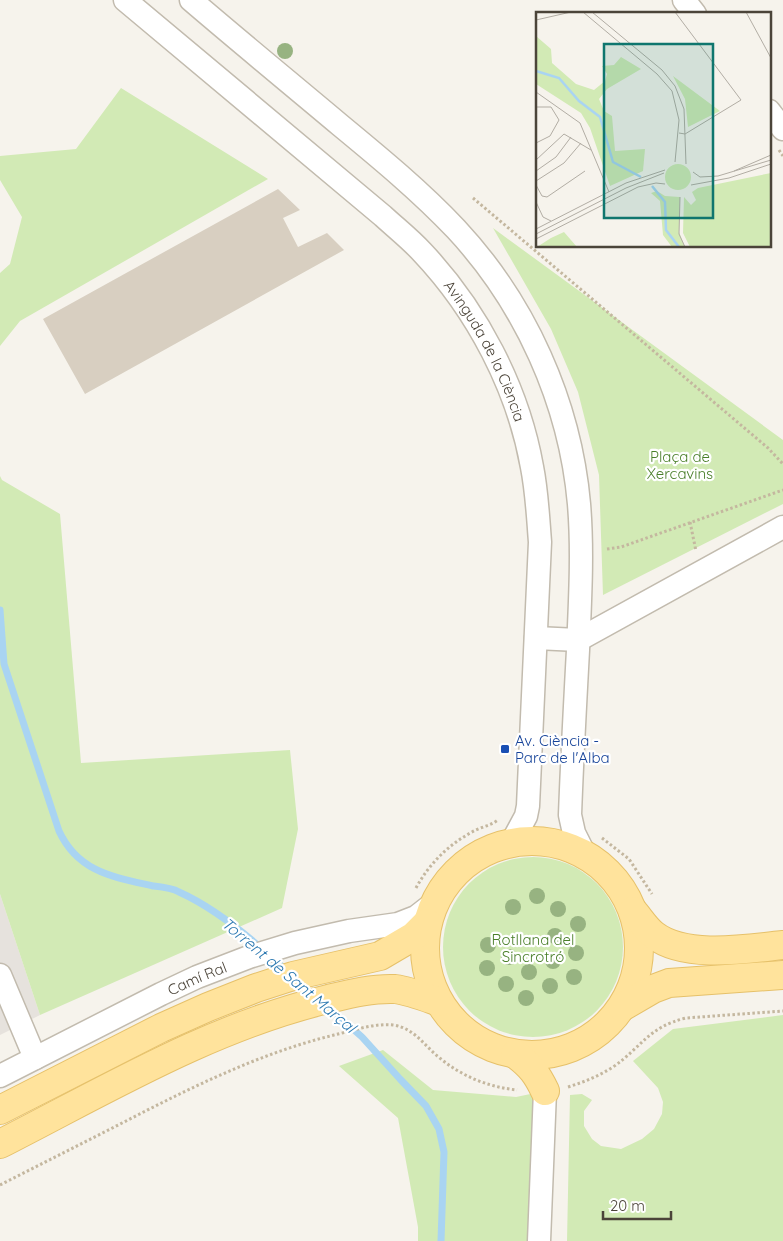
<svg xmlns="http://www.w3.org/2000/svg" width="783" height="1241" font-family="Quicksand,sans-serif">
<rect width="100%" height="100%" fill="#f6f3ec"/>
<path fill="#e6e2dd" d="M0,894L40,1015L0,1035Z"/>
<g fill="#d2eab5">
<path d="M121,88L268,179L20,321L0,346V273L10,264L22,217L0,180V156L76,149Z"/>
<path d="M493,228L783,440V504L603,595L599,475L578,392L551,329Z"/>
<path d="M0,476L2,480L60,514L81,763L290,750L298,829L282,908L40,1015L0,894Z"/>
<circle cx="533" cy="947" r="90"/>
<path d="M783,1015V1241H567L570,1095L582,1094L592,1100L584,1111V1126L592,1139L601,1146L621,1149L642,1139L654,1129L662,1114L663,1102L658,1088L633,1061L673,1029Z"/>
<path d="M383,1050L433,1090L516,1097L545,1091L539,1241H418V1227L398,1118L339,1066Z"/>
</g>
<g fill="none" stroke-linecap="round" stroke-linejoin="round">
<g stroke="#a9d4f2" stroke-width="7">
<path d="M0,610L4,664L59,831C78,872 113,877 153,886C162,887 172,888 179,892C208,905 237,927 261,948"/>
<path d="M269,955L287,971"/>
<path d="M327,1006L362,1037L400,1079L426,1106L439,1129L444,1152L441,1241"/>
</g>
</g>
<path fill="#d8cfc1" d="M278,189L300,210L283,218L298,247L327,233L344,250L85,394L43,319Z"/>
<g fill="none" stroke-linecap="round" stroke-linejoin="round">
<defs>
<g id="minor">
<path id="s1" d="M125,0L383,216C396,228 410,239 422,252C477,310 518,388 532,467C537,492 538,517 540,542L528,806L526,816L512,842"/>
<path d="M191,0C240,42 290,83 340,125C380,158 420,191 456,229C525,303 570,402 579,504C583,552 580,601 578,650C575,705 572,760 570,815L574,833L585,855"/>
<path d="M684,0L695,14"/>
<path d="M769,111L783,129"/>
<path d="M536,638L578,640L783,527"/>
<path d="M0,975L35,1058"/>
<path id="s2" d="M0,1076L161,994L197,977L249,957L295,943L349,931L398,924L416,917L434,903"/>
<path d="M539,1241L545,1091"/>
</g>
<g id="major">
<circle cx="532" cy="948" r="107"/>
<path d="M633,911C640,919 646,929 654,935C685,959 746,949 783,945"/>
<path d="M622,1007L653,989L669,983L783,975"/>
<path d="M515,1054C531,1066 537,1074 545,1091"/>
<path d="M0,1110L161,1028L208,1007L256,988L293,976L380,956L414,936L427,923"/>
<path d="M0,1144C106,1090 211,1027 328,999C349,994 373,988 395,989C410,991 425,997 439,1002"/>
</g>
</defs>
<use href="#minor" stroke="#c2bbae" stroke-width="25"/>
<use href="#major" stroke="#e6c16a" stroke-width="30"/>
<g stroke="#c4b79f" stroke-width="3" stroke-dasharray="2.5 2.5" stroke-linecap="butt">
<path d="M779,150L783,156"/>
<path d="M473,198L768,448L783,464"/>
<path d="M690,522L696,551"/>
<path d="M607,549L621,547L783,490"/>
<path d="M602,838L629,859L652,894"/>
<path d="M416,888C429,864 448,845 472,832C480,827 490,826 498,820"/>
<path d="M568,1087C584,1082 599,1076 613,1067C642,1047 648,1027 686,1018L783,1011"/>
<path d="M0,1185C43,1163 85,1142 128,1120C194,1086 261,1053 334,1035C352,1031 373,1023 393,1025C415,1028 425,1047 441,1059C463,1077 489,1087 517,1090"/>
</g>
<use href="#minor" stroke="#fff" stroke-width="22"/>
<use href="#major" stroke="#ffe39c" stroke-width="28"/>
</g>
<g fill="#97b381">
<circle cx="285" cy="51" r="8"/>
<circle cx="537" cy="896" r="8"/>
<circle cx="513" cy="907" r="8"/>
<circle cx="558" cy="909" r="8"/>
<circle cx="578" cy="924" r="8"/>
<circle cx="555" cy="936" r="8"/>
<circle cx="488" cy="945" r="8"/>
<circle cx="576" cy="953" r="8"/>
<circle cx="509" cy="957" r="8"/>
<circle cx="553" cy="961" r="8"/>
<circle cx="487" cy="968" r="8"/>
<circle cx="529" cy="972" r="8"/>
<circle cx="574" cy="977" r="8"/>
<circle cx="506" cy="984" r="8"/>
<circle cx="550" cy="986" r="8"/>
<circle cx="526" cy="998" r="8"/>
</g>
<rect fill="#1a4fb4" stroke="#fff" stroke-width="2" x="500" y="744" width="10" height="10" rx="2.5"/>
<g text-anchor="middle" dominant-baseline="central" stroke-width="4.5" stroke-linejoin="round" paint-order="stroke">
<g font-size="15" fill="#4b4439" stroke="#fff">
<text stroke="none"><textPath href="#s1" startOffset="508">Avinguda de la Ciència</textPath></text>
<text stroke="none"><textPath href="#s2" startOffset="220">Camí Ral</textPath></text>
</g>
<g font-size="15" fill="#4a7f2a" stroke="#fff">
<text x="680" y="456">Plaça de<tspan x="680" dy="17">Xercavins</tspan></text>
<text x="533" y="939">Rotllana del<tspan x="533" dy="17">Sincrotró</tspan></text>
</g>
<g font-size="15" fill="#164399" stroke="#fff" text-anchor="start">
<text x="515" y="740">Av. Ciència -<tspan x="515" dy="17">Parc de l'Alba</tspan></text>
</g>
<g font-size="16" font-style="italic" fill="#2e7ab2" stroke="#fff">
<text transform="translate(289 975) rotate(40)">Torrent de Sant Marçal</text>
</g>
</g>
<g transform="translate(536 12)">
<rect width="235" height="235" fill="#f6f3ec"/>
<path d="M0,24L15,37L16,51L40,72L58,78L69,69L71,62L66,54L78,53L85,45L105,57L71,77L63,87L68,99L76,104L79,139L109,137L107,159L74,174L54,116L45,101L0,72ZM137,64L184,99L152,115L149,87ZM129 165a13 13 0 1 1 26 0a13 13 0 1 1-26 0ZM235,161V235H154L147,221L148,185L155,193L160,188L156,180L162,176ZM121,179L129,184L144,185L143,220L149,235H136L127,223L124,189L115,181ZM28,220L41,235H1L15,226Z" fill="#d2eab5"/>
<path fill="none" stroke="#a9d4f2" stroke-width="2.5" d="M0,59L23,66L43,89L64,105L77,150L105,165M116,174L129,190L130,218L143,235"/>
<path fill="none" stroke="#b2ada4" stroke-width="1" d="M47,0L121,62L136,79L143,108L139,150M56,0L126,58L139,74L148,97L150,152M139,0L205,88L149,122L143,121M210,0L235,46M0,8L35,0M0,80L44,111L73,180M0,95H15L23,108L14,124L0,131M0,148L28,122L55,138M0,159L20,145L35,125M198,159L235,143M157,160L164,165L182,164L235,148M0,169L28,151L45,131M0,173L6,184L11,185L49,159M155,173L193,166L235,152M144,185L143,222L149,235M0,190L7,205L15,209M0,217L90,171L129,158M0,222L90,176L128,161M0,227L102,175L120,171L129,172"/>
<path fill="#0f766e" fill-opacity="0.15" stroke="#0f766e" stroke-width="2.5" d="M68,32H177V206H68Z"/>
<rect width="235" height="235" fill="none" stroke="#4b4439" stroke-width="2.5"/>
</g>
<path d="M603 1211v8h68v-8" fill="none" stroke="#4b4439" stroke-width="2.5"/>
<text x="610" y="1211" font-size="15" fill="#4b4439" stroke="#ffffff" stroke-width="4" paint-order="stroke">20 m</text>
</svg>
